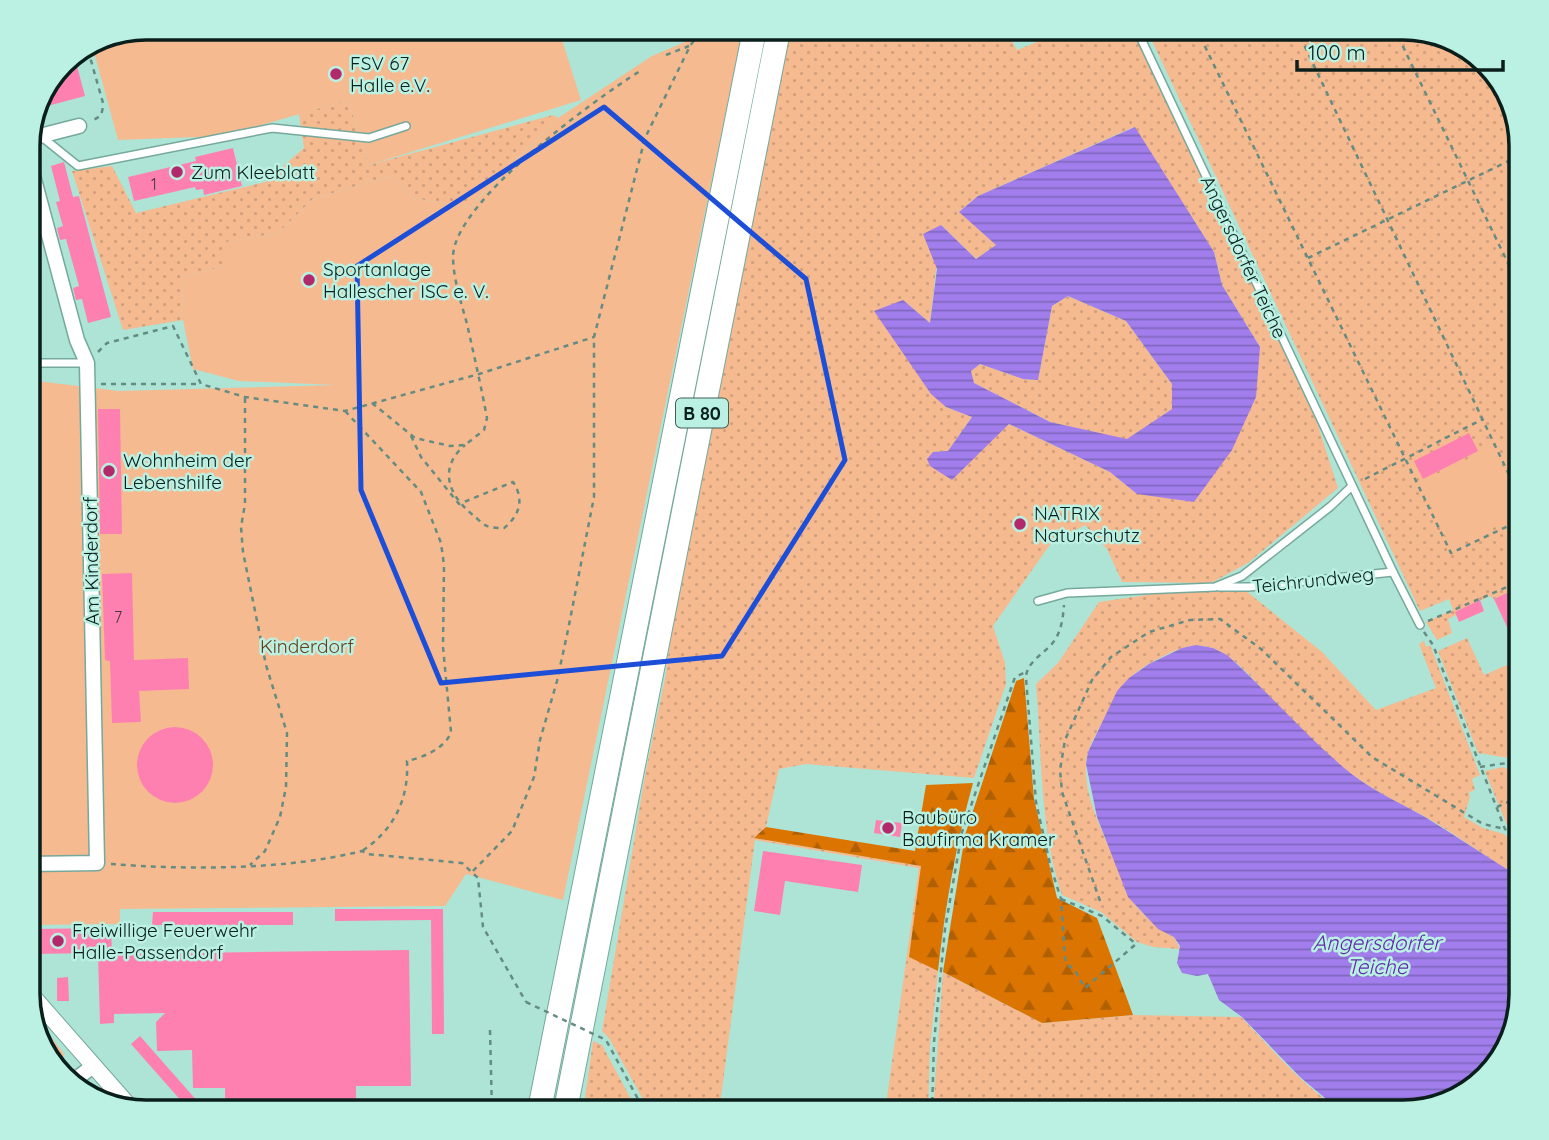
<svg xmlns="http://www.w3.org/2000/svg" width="1549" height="1140" font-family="Quicksand,sans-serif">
<defs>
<pattern id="grass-dots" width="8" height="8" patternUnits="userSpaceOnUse" patternTransform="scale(1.75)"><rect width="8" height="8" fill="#f6ba90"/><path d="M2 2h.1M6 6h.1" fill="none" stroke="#d29f7c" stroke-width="1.8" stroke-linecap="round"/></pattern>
<pattern id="forest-firs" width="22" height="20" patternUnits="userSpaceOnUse" patternTransform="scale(1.75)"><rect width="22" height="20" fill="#db7400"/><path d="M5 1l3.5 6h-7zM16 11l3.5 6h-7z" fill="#b05f02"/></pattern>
<pattern id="water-rules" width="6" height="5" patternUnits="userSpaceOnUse" patternTransform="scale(1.75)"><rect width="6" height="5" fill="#a17eec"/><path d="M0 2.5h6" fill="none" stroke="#8167be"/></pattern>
</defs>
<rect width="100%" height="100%" fill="#aee4d6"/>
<g fill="url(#grass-dots)" fill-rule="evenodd">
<path d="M790,28H1004L1017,50L1071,28H1133L1293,367L1317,422L1338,488L1248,563L1211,583L1122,582L1107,549L1085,525L1051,543L993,626L1005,663L1006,684L974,778L806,764L779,769L766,827L754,838L922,866L909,956L938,971L930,1047L928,1112H885L919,868L755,840L719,1112H650L609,1038L602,1031L646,770L665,679L675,608L730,337L739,277ZM1134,127L1214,252L1222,285L1260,347L1137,494L1110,472L1009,424L930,466L933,452L948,451L972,417L946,407L903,300L930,323L941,225L976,259L996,245L960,211L978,196Z"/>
<path d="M1146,28H1403L1475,53L1509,94L1521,146V619L1509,592L1494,599L1490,596L1455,612L1456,615L1448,619L1452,633L1437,640L1426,622L1453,610L1449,599L1420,611Z"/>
<path d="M652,57L484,192L470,207L412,198L390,176L313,199L278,233L227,242L226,266L182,277L183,320L123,330L72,171L112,166L136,213L265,182L304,148L299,114L348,100L369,165L553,115L558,118L491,185C544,142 594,93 652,57Z"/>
<path d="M1068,296L1126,321L1172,384V409L1127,440L1050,422L974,383L971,371L980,364L1023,379L1038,380L1052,306Z"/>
<path d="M1246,591L1322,652L1376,710L1436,688L1419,644L1424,641L1426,647L1430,645L1480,775L1472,779L1475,790L1469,792L1470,797L1464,817L1483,828L1504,834L1521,848V878C1487,858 1456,834 1422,815C1395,801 1369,788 1345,769C1319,748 1295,723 1272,699C1256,683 1234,655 1212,648C1190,640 1166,654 1147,665C1125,678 1116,694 1105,717C1099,729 1090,743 1087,756C1079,801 1115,849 1126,892C1136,909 1157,929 1174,937L1180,949L1153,947L1137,942L1101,912L1062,895C1039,828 1042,754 1036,684L1058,663L1099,602L1167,592Z"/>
<path d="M1467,638L1484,675L1516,661L1521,665V685L1515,688L1521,701V757L1515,759L1478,753L1438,651Z"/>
<path d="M1503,767L1511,771L1521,768V777L1516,779L1521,791L1519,794L1521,839L1508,828L1485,771Z"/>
<path d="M943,972L1042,1023L1133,1015L1241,1017C1273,1050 1304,1088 1343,1112H933Z"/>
<path d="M593,1041L602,1045L638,1112H583Z"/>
</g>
<g fill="url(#forest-firs)">
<path d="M1024,678L1034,799L1057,898L1097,918L1133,1015L1042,1023L943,972L965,835L1016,681Z"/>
<path d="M973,783C956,844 945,907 938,971L909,957L921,866L754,838L766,827L915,851L926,785Z"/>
</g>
<g fill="#f6ba90">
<path d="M146,28H600L562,40L581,100L369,165L348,100L224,136L118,140L93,48Z"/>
<path d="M698,28H743L563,900L466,874L445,906L120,909V924L28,925V380L119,391L336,385L239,381L193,369L183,320L182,277L226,266V242L278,233L313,199L390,176L412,198L470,207L558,118L652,56L685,42Z"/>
<path d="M1491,443L1521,505V514L1457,546L1450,545L1421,486L1426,479L1480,453L1478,449Z"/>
<path d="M32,1013L64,1054L59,1069L40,1046Z"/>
</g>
<g fill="url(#water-rules)" fill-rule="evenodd">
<path d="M1135,127L1214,252L1222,285L1260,347L1256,397L1232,450L1194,502L1137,494L1110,472L1009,424L952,480L930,466L927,459L933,452L948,451L972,417L946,407L931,394L874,311L903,300L930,323L937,269L923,234L941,225L976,259L996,245L959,212L978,196ZM1068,296L1126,321L1172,384V409L1127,439L1050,422L974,383L971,371L980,364L1023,379L1038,380L1052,306Z"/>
<path d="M1196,645L1213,648L1227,655C1267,691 1302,732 1343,767C1368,789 1397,801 1425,817C1458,837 1488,858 1521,878V994L1496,1066L1455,1100L1403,1112H1343L1338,1109L1300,1077L1242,1017L1219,1000L1208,974L1197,976L1182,973L1177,963L1180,946L1174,937L1158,929L1128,897L1097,817L1086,764L1088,752L1117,691L1129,678L1149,664L1182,648Z"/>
</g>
<g fill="#fe80b1">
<path d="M74,55L85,96L36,109L40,94L68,58Z"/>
<path d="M233,148L242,186L204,195L203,189L196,190L195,187L134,201L128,177L196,161L195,157Z"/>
<path d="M64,162L73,197L79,196L111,317L88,323L82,299L76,300L73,288L79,286L66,239L60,240L57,228L63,226L56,202L60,201L51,166Z"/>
<path d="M98,409H120L122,534H100Z"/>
<path d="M1469,433L1478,451L1423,479L1414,461Z"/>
<path d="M132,573L134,660L188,658L189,689L139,691L141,722L112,723L110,661L105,660L102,574Z"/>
<path d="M1509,592L1521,619V657L1494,599Z"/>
<path d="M1480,600L1484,611L1459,622L1455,612Z"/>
<circle cx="175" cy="765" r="38"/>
<path d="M876,820L902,823L900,837L874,833Z"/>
<path d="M763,851L862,865L858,892L785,881L780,915L754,911Z"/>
<path d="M335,909H443L444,1034H432L431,920L335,921Z"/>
<path d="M153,912H293V925H152Z"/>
<path d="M111,928L112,954L409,950L411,1086H356V1112H225V1088H193L192,1050L157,1051L156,1022L165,1013L114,1014V1023L100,1024L98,953L30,954L29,929Z"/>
<path d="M68,977L69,1001H57V978Z"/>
<path d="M140,1036L147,1044L207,1112H191L131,1044Z"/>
</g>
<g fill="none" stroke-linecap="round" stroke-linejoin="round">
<defs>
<g id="service">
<path d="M1136,28L1393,572"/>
<path d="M42,137L78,166L272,128L369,138L406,126"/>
<path d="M28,363H87"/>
<path d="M1219,587H1249L1393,572L1420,625"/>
<path d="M1038,601L1067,593L1215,587L1242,576L1331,506L1352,486"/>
</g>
<g id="minor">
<path d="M28,139L79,126"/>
<path d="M28,864L97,863L87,363L77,340L28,157"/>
<path d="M71,1083L93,1066"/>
</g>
<path id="tertiary" d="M28,991L129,1106"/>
<g id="trunk">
<path d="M539,1112L755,28"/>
<path d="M565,1112L779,28"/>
</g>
</defs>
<use href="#service" stroke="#75a99c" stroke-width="10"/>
<use href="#minor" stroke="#75a99c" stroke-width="17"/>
<use href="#tertiary" stroke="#75a99c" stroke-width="18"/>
<use href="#trunk" stroke="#75a99c" stroke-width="25"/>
<g stroke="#658c82" stroke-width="2.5" stroke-dasharray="5 5" stroke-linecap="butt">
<path d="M1196,28L1451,553L1521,520"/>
<path d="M1296,28L1521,500"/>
<path d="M1394,28L1521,290"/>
<path d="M88,50L103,103C103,114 100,118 90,121"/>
<path d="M666,55L689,46"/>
<path d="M1308,258L1521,155"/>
<path d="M98,352L107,343L173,326L201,384L245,397L345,411L479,374L594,337"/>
<path d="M101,384H201"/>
<path d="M245,398V504L241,527L243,552L266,665L287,733L286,787L280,817L265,851L250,865"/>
<path d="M372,403L415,438L450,446L465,445L484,430L487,418C481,386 474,355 467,324C461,302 453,278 453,256C455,201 594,100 640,71"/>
<path d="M345,411L421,492L441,543L444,565L443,647L451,732C446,748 422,758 407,761C409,799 394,830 362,851"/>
<path d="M411,436L421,457L459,504L513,482C525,500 519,516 504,528C499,528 491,528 487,526C482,524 477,518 473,515C448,495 438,468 465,445"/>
<path d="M1365,479L1483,419"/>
<path d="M1428,621L1521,581"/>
<path d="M1424,632L1433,645L1505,829L1521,844"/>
<path d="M1480,767L1521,761"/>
<path d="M1497,807L1521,796"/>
<path d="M111,864C188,870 287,870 362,851L367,854L462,863L478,878L483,927L526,1002"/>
<path d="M473,871L512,831L534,777L540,740L557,681L568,630L594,497V337L645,138L690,46L703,28"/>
<path d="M1061,899L1102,916L1136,944L1085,988L1074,969L1067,965L1065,958L1061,899L1050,864L1036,802L1026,678C1026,660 1049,652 1056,638C1062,628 1063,616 1064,605"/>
<path d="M1100,901L1062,792L1060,770L1065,740L1092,680L1111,657L1149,632L1190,620L1220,619L1261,649L1372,757L1483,824L1505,829"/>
<path d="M490,1030L492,1112"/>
<path d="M932,1112L934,1042L945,929L962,832L1015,677L1026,672"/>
<path d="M1260,1112L1279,1105L1288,1112"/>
</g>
<use href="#service" stroke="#fff" stroke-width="7"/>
<use href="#minor" stroke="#fff" stroke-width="14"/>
<use href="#tertiary" stroke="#fff" stroke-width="16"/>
<use href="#trunk" stroke="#fff" stroke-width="23"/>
<path stroke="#658c82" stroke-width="2.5" stroke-dasharray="5 5" stroke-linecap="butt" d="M526,1002L606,1040L645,1112"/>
</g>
<path fill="none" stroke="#1d4ed8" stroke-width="5" stroke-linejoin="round" d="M604,107L806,279L845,460L722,656L441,683L361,490L357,266Z"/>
<g fill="#b1296a" stroke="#bbf1e3" stroke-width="2.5">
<circle cx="336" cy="74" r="7"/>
<circle cx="177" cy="172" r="7"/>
<circle cx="309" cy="280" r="7"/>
<circle cx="109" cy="471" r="7"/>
<circle cx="1020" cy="524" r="7"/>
<circle cx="888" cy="828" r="7"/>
<circle cx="58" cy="941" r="7"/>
</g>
<g text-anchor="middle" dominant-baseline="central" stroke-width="5" stroke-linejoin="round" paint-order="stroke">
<g font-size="16" fill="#473740">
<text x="154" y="184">1</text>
<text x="118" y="617">7</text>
</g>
<rect fill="#bbf1e3" stroke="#3f5e57" stroke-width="2" x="676" y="398.5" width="52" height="29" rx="5"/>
<g font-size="18" font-weight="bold" fill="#0a1f1b">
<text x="702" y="413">B 80</text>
</g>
<g font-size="19" fill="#0a1f1b" stroke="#bbf1e3" text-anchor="start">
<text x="350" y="63">FSV 67<tspan x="350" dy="22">Halle e.V.</tspan></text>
<text x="191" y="172">Zum Kleeblatt</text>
<text x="323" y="269">Sportanlage<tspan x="323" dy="22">Hallescher ISC e. V.</tspan></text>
<text x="123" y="460">Wohnheim der<tspan x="123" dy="22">Lebenshilfe</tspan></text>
<text x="1034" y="513">NATRIX<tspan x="1034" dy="22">Naturschutz</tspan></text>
<text x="902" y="817">Baubüro<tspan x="902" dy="22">Baufirma Kramer</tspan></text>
<text x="72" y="930">Freiwillige Feuerwehr<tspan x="72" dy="22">Halle-Passendorf</tspan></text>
</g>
<g font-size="19" fill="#0a1f1b" stroke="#bbf1e3">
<text transform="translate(1244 257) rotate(65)">Angersdorfer Teiche</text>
<text transform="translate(91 561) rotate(-91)">Am Kinderdorf</text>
<text transform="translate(1313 580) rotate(-6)">Teichrundweg</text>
</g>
<g font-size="19" fill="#663c1a" stroke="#bbf1e3">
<text x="307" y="646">Kinderdorf</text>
</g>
<g font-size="21" font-style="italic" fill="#602aab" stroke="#bbf1e3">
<text x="1377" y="942">Angersdorfer<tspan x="1377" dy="24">Teiche</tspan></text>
</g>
</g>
<path d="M0 0H1549V1140H0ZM146 40H1403A106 106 0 0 1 1509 146V994A106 106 0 0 1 1403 1100H146A106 106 0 0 1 40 994V146A106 106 0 0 1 146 40Z" fill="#bbf1e3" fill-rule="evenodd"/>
<path fill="none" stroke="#0a1f1b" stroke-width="3.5" d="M146 40H1403A106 106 0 0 1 1509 146V994A106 106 0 0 1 1403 1100H146A106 106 0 0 1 40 994V146A106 106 0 0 1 146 40Z"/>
<path d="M1297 60v10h206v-10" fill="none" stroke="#0a1f1b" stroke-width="3.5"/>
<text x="1308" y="60" font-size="21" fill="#0a1f1b" stroke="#bbf1e3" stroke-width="5" paint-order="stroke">100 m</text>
</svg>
